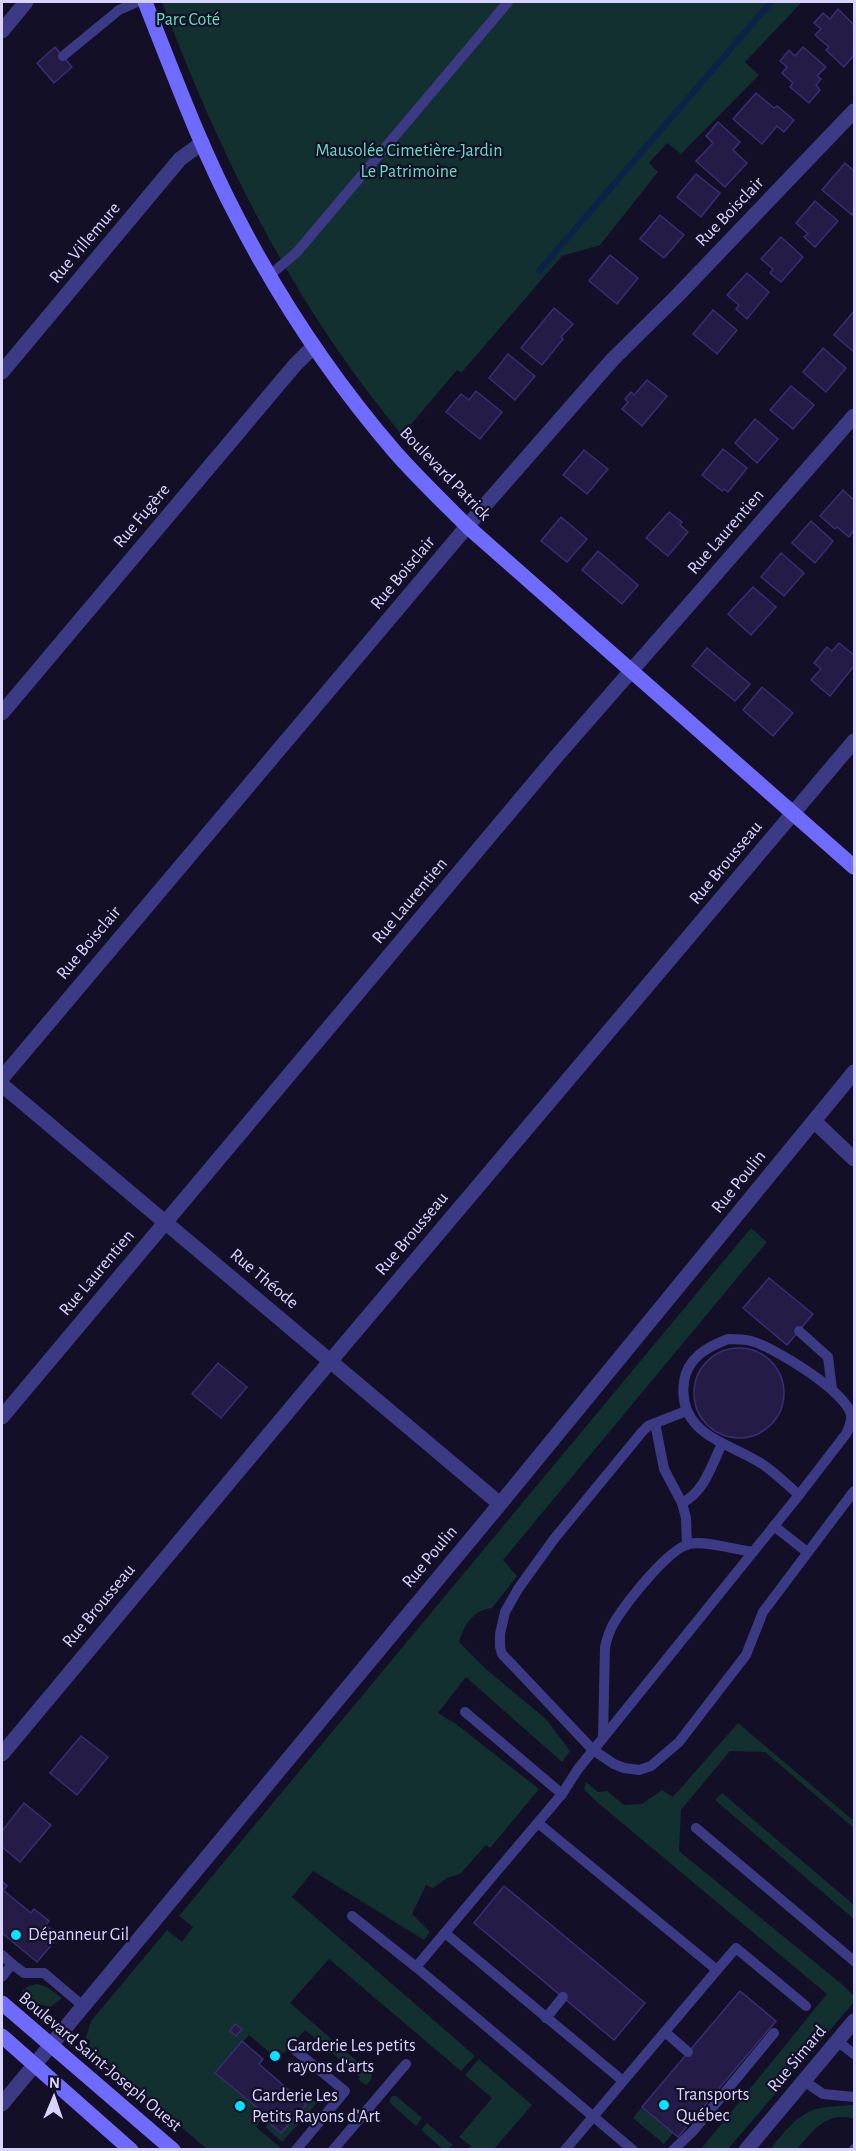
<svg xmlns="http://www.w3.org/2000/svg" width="856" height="2151" font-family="'Alegreya Sans',sans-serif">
<rect width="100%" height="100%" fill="#130f26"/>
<g fill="#12302f">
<path d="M162,2H802L745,62L759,75L681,154L667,143L649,163L658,172L600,245L562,256L461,373L457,370L402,435C292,302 223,162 162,2Z"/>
<path d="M751,1228L767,1242L503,1560L517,1576L492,1608C473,1610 464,1625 459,1642L487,1670L546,1719L570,1751L562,1762L466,1677L438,1713L456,1724L539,1789L490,1848L486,1845L460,1874L447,1878L433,1888L426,1885L412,1914L430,1932L424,1940L313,1871L292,1897L475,2056L461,2071L329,1959L290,2003L372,2074L371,2080L366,2085L358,2079L360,2077L305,2030L284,2053L281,2052L276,2058L249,2035L215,2073L265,2114L256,2127L280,2147L278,2150H208L91,2050L89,2046L90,2040L86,2039V2037L91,2021L167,1930L182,1942L193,1927L179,1916Z"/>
<path d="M738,1723L854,1821V1828L765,1752L730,1751L681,1810L679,1851L844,1986L854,1996V2002L728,2149H701L827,1994L597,1802L584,1789L586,1782L598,1792L607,1791L624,1805L642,1804L662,1790L673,1797Z"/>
<path d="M722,1793L854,1905V1919L715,1800Z"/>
<path d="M37,1984L47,1987L62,1998L49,2008L47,2006L38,2005L22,1991L29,1986Z"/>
<path d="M479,2059L532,2105L494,2149H468L471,2146L459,2137L492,2098L465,2075Z"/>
<path d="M308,2096L317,2103L282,2142L265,2127L269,2122L305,2105L303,2102Z"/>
<path d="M392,2096H396L422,2118L416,2126L390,2103V2099Z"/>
<path d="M854,2105V2119C826,2111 814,2130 797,2149H770C783,2134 796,2115 816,2109C828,2106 842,2106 854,2105Z"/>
<path d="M642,2107L673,2133L664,2144L633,2118Z"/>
<path d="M427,2123L453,2145L448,2149H443L421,2130Z"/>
</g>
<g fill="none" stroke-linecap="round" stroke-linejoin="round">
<path stroke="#0c2248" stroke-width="6" d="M539,271L771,2"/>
</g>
<g fill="#241b47" stroke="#3b2d73" stroke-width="1.5">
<path d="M838,9L854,25V55L844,67L826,50L829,47L815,35L821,29L814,23L823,13L830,19Z"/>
<path d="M55,47L72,67L54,83L37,63Z"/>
<path d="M803,47L826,67L817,76L821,79L816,85L820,90L809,103L790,87L793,83L782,73L787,67L780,61L789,50L795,56Z"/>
<path d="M756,93L774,108L777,106L794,120L784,132L777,126L762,144L733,119Z"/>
<path d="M718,122L740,142L733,150L747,163L725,187L696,161L713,143L706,136Z"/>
<path d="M845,163L854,171V212L852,215L822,190Z"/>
<path d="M696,174L720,193L701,217L677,197Z"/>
<path d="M815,201L838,221L815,247L804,237L808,234L796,223Z"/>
<path d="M660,215L684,235L664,258L640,239Z"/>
<path d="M781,237L803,257L781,282L770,273L773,269L761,259Z"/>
<path d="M610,255L638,278L617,304L589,281Z"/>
<path d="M747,273L769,292L747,319L736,309L739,305L727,295Z"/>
<path d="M554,308L573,324L561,337L563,339L542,365L521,348Z"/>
<path d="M713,310L737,330L717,354L693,334Z"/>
<path d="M854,311V352L834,335Z"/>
<path d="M823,348L846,368L826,392L803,372Z"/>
<path d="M508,354L535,376L515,400L489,378Z"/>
<path d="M647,380L667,396L642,426L622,409L628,402L625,399L631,392L634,395Z"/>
<path d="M791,386L814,405L793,429L770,410Z"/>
<path d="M476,391L502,412L480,439L446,412L461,394L469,400Z"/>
<path d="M755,419L778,439L757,463L735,443Z"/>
<path d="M723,449L747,468L728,492L724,489L722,491L702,475Z"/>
<path d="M584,450L608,469L587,494L563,475Z"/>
<path d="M843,490L854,500V530L849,537L837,527L835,529L820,516Z"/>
<path d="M669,512L682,522L680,525L688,532L668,556L646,538Z"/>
<path d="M561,517L587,539L567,562L541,541Z"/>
<path d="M811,521L833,541L815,563L792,543Z"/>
<path d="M598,551L638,585L622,604L582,570Z"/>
<path d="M781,553L804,573L784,596L761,577Z"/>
<path d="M753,587L776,607L751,635L728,614Z"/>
<path d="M839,643L854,655V666L830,696L811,680L821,669L814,663L827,647L832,651Z"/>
<path d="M707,648L750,684L735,701L692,666Z"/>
<path d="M762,687L793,713L773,736L743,710Z"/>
<path d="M769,1278L813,1314L787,1345L743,1308Z"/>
<circle cx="739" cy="1393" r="45"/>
<path d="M218,1363L247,1387L221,1418L192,1394Z"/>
<path d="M81,1736L108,1757L77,1795L50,1773Z"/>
<path d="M24,1803L51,1825L20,1862L2,1847V1831Z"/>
<path d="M2,1881L7,1886L3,1890L31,1913L34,1909L49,1921L46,1925L59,1936L37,1962L2,1933Z"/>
<path d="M504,1886L645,2003L614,2040L474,1923Z"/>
<path d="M740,1991L776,2021L678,2137L642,2107Z"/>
<path d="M235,2024L242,2029L236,2036L230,2031Z"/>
<path d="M242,2041L263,2059L259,2064L306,2105L281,2133L263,2117L265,2114L215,2073Z"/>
</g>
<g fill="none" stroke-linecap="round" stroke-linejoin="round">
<g stroke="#3d3a85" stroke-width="10">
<path d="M63,56L119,10L137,2"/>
<path d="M269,276L297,252L508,2"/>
<path d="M799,1331L828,1357L832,1389"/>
<path d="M728,1339C736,1339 744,1339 751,1341C774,1347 847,1392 851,1415C852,1422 849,1428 846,1434L799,1495C786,1484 774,1471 759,1462C726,1442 677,1433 684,1382C687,1358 707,1347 728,1339Z"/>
<path d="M686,1411L648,1426L642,1432L554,1539L518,1589L505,1612L500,1634V1647L502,1654L593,1750L614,1764L624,1768L639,1770L651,1766L679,1742L746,1655L763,1612L854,1491"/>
<path d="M655,1423L664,1469L682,1503L686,1518L687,1545"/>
<path d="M682,1503C705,1491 711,1466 722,1444"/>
<path d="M774,1526L807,1552"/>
<path d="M465,1712L562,1794"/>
<path d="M603,1737L605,1647C607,1638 610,1629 615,1621C627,1602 667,1550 689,1544C705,1540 736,1550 753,1552"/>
<path d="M538,1823L717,1970L565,2150"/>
<path d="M696,1828L854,1961"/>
<path d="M352,1916L416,1967"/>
<path d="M445,1933L623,2081"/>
<path d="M2,1955L12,1964L2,1977"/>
<path d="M12,1964L24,1973H44L83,2006"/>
<path d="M717,1970L736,1948L806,2006"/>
<path d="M546,2018L563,1997"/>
<path d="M665,2032L688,2052"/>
<path d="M837,2041L854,2054"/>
<path d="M295,2050L345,2091L296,2150"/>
<path d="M804,2081L823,2094L854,2097"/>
<path d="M333,2150L406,2064"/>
<path d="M633,2150L416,1967L562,1794L578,1769L799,1495"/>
<path d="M673,2150L693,2131L774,2033"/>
<path d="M854,2150V2149"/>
</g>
<g stroke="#3d3a85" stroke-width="15">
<path d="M2,31L26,2"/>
<path d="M2,372L180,159L202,143"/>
<path d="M2,713L295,365L314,346"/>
<path d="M2,1078L486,504L613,359L679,294L854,111"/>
<path d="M2,1085L500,1504"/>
<path d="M814,1121L854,1159"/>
<path d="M2,1417L555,758L854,416"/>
<path d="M2,1754L311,1384L854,741"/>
<path d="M2,2104L500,1504L854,1072"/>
<path d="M746,2150L854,2021"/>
</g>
<g stroke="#6f6bff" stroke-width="15">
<path d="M145,2C174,75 201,149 238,219C281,302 334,381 395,452C418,478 443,502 468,527L854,867"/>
<path d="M2,2003L173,2150"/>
<path d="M2,2036L131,2150"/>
</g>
</g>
<g fill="#00e5ff" stroke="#130f26" stroke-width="2">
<circle cx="16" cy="1935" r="6"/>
<circle cx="275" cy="2056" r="6"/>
<circle cx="664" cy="2105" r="6"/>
<circle cx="240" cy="2106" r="6"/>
</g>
<g text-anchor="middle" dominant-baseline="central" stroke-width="4.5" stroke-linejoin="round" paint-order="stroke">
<g font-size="18" fill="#5fe0c0" stroke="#130f26">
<text x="188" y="20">Parc Coté</text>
<text x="409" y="151">Mausolée Cimetière-Jardin<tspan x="409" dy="21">Le Patrimoine</tspan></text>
</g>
<g font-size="18" fill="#d9d4ff" stroke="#130f26">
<text transform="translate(730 212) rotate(-46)">Rue Boisclair</text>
<text transform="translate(85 243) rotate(-50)">Rue Villemure</text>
<text transform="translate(445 474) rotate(46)">Boulevard Patrick</text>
<text transform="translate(142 516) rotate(-50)">Rue Fugère</text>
<text transform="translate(726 532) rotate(-49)">Rue Laurentien</text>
<text transform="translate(403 573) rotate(-50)">Rue Boisclair</text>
<text transform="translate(726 863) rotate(-50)">Rue Brousseau</text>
<text transform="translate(410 901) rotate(-50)">Rue Laurentien</text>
<text transform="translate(89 943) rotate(-50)">Rue Boisclair</text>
<text transform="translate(739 1182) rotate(-51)">Rue Poulin</text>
<text transform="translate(412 1234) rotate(-50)">Rue Brousseau</text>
<text transform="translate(97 1273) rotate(-50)">Rue Laurentien</text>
<text transform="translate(264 1279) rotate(40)">Rue Théode</text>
<text transform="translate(430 1557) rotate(-50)">Rue Poulin</text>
<text transform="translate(99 1606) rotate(-50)">Rue Brousseau</text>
<text transform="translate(797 2059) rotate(-50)">Rue Simard</text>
<text transform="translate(100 2062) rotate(40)">Boulevard Saint-Joseph Ouest</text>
</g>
<g font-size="18" fill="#d9d4ff" stroke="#130f26" text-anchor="start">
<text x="28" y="1935">Dépanneur Gil</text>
<text x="287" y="2046">Garderie Les petits<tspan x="287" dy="21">rayons d'arts</tspan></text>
<text x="676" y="2095">Transports<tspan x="676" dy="21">Québec</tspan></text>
<text x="252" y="2096">Garderie Les<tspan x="252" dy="21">Petits Rayons d'Art</tspan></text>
</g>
</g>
<rect width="856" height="2151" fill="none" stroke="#d9d4ff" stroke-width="6"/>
<g transform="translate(54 2097) rotate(2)" stroke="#130f26" stroke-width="4.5" paint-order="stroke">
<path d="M0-4.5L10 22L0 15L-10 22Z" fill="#d9d4ff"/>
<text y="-9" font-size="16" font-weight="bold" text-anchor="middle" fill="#d9d4ff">N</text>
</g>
</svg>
